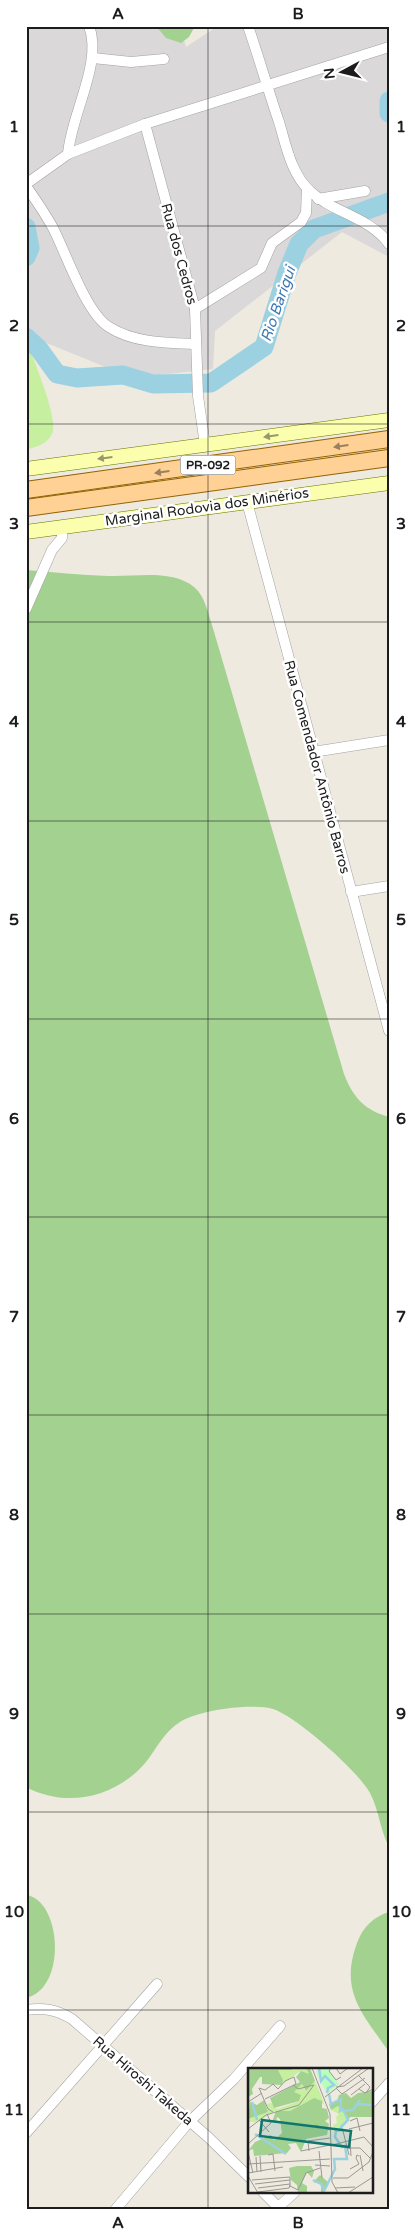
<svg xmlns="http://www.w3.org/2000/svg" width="415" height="2236" font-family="'Varela Round',sans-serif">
<rect width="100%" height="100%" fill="#eeeae0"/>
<path fill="#dad8d8" d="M26,26H180L186,47L218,26H389V257L342,232L215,331L213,369L132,378L37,339L26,324Z"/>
<path fill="#c6efa0" d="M26,339C33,359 56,412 53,430C51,442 37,448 26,449Z"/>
<g fill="#a3d290">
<path d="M156,26H195L189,37L181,43L166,38Z"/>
<path d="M26,570C53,572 81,575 108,576C135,577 172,569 194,587C205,596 208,613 212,625L344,1074C353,1097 364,1110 389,1117V1847C380,1830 379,1810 370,1793C358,1771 297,1717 273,1709C251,1703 199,1710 180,1722C164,1732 157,1748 146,1762C117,1797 67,1809 26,1787Z"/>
<path d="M26,1895C61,1899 68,1988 26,1998Z"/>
<path d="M389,1912V2052C363,2014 339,1992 357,1943C363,1927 373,1917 389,1912Z"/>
</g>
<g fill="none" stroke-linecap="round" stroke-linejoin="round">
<g stroke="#9bd1e1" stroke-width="19">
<path d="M389,101V113"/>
<path d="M26,227L30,248L26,257"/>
<path d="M26,337L39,349L57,374L77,378L123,375L153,384L211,383L264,347L287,273L299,244L314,229L389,202"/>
</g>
<defs>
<g id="street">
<path d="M248,26C259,58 268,90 279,122C286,145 291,174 310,191C333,213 370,217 389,244"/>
<path d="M93,58L131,62L164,59"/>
<path d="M145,124L195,309L198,396L205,445"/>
<path d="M68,154C71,114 103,63 89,26"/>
<path d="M26,184L68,154L145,124L389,47"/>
<path d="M26,186C35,199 45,213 53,228C66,253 86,313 109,327C134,343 167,343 195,344"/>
<path d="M318,199L365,191"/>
<path d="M195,309L261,268L272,243L301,222L306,213L307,189"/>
<path d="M247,502L389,1031"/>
<path d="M26,609L52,550L62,538V527"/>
<path d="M313,752L389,740"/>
<path d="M351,892L389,886"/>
<path d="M26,2010C44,2007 57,2010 72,2019L208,2137L249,2177"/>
<path d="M371,2103L389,2083"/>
<path d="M26,2133L157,1984"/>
<path d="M263,2192L281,2210"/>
<path d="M115,2210L189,2122L234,2079L280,2026"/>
<path d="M275,2210L295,2192"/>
</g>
<g id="secondary">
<path d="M26,469L389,420"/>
<path d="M26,532L389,483"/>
</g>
<g id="primary">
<path d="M26,490L389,439"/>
<path d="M26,508L389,458"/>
</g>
</defs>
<use href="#street" stroke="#a3a3a3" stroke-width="11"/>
<use href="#secondary" stroke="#687500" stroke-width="15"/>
<use href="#primary" stroke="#936300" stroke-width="18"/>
<use href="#street" stroke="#fff" stroke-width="10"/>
<use href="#secondary" stroke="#fbffad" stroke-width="14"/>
<use href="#primary" stroke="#ffd194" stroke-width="16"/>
</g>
<defs><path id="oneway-solid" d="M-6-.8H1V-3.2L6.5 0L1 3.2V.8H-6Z" transform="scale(1.25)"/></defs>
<g fill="#97996c">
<use href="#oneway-solid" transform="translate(271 436) rotate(172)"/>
<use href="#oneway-solid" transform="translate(105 458) rotate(173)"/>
</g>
<g fill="#99805e">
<use href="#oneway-solid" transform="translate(341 446) rotate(172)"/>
<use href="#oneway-solid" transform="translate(162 472) rotate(172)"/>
</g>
<path fill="none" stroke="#1c1c1c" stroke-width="1" stroke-opacity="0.55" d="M208,26V2210M26,226H389M26,424H389M26,622H389M26,821H389M26,1019H389M26,1217H389M26,1415H389M26,1614H389M26,1812H389M26,2010H389"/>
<g text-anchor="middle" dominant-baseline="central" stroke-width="5" stroke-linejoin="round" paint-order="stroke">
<rect fill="#fff" stroke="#606060" stroke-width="1" x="180.5" y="455.5" width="55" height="19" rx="4"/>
<g font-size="12" font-weight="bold" fill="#1c1c1c">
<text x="208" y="465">PR-092</text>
</g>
<g font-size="14" fill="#1c1c1c" stroke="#fff">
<text transform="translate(179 254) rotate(75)">Rua dos Cedros</text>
<text transform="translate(207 507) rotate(-8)">Marginal Rodovia dos Minérios</text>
<text transform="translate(317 767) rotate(75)">Rua Comendador Antônio Barros</text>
<text transform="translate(143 2081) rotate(41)">Rua Hiroshi Takeda</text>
</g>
<g font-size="15" font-style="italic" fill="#4079b4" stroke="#fff">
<text transform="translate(278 304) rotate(-71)">Rio Barigui</text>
</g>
</g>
<g transform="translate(248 2068)">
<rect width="125" height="125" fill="#eeeae0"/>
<path d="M58,0L61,6L51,4L36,15L29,4L31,1ZM67,13L72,25L76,35L75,36L66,30L42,43H27L9,54H0V51L20,44L19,36L23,35L27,37L26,40L30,41L51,33L52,28L45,24L54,16L57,23ZM90,38L101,51L94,61L86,63L85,57L89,55L88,49L91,46L83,42Z" fill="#c6efa0"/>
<path d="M0,0H44V2H30L35,12L34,17L14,16V9H12L4,21L5,26L0,29ZM58,0H62L67,13L58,23L54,16L46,24L53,27L51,33L26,40L22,30L52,14L48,9L53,3L61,6ZM125,23V49H102L101,51L90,38L83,42L81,36L89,33L91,27L98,25L103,30L110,25ZM66,30L74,33V40L79,41L81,50L77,53L81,56L79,67L58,71L53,84L48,75L40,76L43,80L39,85L6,88L5,81L0,83L7,74L23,67L26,72L34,65L32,51L29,49L28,55L24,54L28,43H42ZM16,32L20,44L0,51L2,34L9,37ZM49,98H63L66,103L64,110L59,104L54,115L59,118V125H50L49,117L43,112L41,100ZM72,107L81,115L76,125H73V116L65,114Z" fill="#a3d290"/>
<path d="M70,0H79L91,16L79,26L68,4Z" fill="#b7ffbd"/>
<path fill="none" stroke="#9bd1e1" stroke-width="2.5" d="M71,0L73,13L77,8L86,17L80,20L79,25M4,34L9,52M109,36L125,37M95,43L105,42L112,32M7,66L38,86M65,112L73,116L76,122M75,125L87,101L86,91H99L97,78L94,79L87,69L88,63L94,62L93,59L100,52L95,41L92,43L93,31L83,36L81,26"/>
<path fill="none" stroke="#9a9892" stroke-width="1" d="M64,0L82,46L84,114L90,125M83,0L81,3L88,12L93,9M88,0L92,6L100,0M111,8L122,19L118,25M45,17L50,21L66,17M88,19L96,18L121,0M88,20L94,26L117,10M111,21L117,25L125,21M103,27L117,16M77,29L115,0M17,31L48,16L46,9L37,13L30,21L25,16L17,22L11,20L20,41L25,44M0,34L14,25M11,52L21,64M102,53L109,50L112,63M67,57L82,62M0,61L18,47L51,37L66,17M101,61L125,55M95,63L101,87M102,72L103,88M0,76L23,55L19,46M84,77L116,69L125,79M100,80H112L123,91M53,83L82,77M61,83L60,73L82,70M71,83L74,110M0,84L5,105M20,87L25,86L27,103M112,87L115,103M12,88L13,104M8,89L9,104M0,96L82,91M67,97L82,98M102,101L111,96L108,90L109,87L111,88M0,105L35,99M0,108L10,125M85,110H100L121,94L125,84M4,112L42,109V118L50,122L58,105L72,100M7,116L42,112M10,120L42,116M87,120L107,119M10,124L41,120L42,117M100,125L125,109"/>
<path fill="#0f766e" fill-opacity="0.15" stroke="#0f766e" stroke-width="2.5" d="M14,52L103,63L101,79L12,68Z"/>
<rect width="125" height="125" fill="none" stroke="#1c1c1c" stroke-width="2.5"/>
</g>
<rect width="415" height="2236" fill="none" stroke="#ffffff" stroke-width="55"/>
<g transform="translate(342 72) rotate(263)" stroke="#ffffff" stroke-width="4" paint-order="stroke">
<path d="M0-4L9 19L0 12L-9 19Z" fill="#1c1c1c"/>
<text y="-8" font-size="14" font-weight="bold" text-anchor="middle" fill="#1c1c1c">N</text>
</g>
<rect x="28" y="28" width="360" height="2180" fill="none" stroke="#1c1c1c" stroke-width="2"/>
<g font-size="16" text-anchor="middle" font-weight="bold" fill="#1c1c1c">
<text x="118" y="19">A</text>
<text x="298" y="19">B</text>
<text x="14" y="132">1</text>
<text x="401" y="132">1</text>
<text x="14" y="331">2</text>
<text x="401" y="331">2</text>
<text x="14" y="529">3</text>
<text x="401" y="529">3</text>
<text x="14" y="727">4</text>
<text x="401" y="727">4</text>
<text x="14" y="925">5</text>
<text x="401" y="925">5</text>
<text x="14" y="1124">6</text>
<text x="401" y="1124">6</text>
<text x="14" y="1322">7</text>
<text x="401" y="1322">7</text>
<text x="14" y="1520">8</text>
<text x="401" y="1520">8</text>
<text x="14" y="1719">9</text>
<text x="401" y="1719">9</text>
<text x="14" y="1917">10</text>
<text x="401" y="1917">10</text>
<text x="14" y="2115">11</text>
<text x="401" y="2115">11</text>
<text x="118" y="2228">A</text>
<text x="298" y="2228">B</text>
</g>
</svg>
